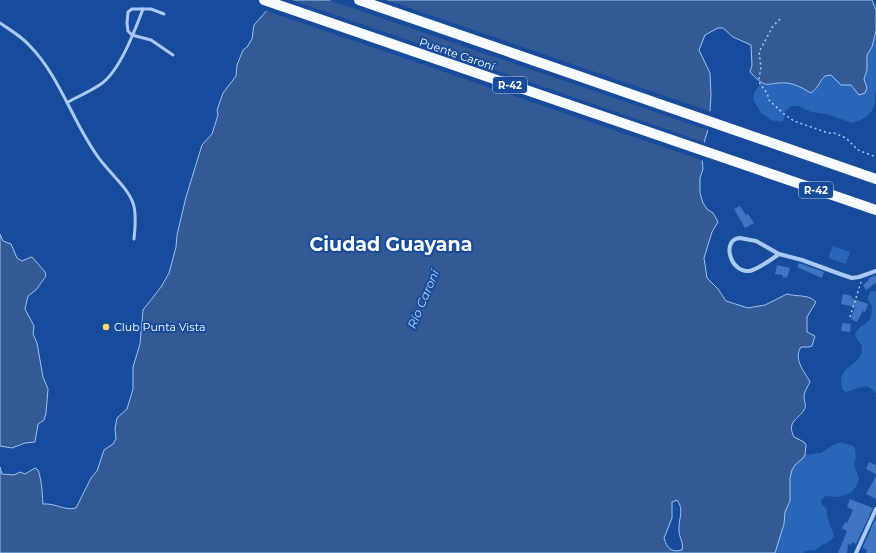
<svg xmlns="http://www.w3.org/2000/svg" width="876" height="553" font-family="Montserrat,sans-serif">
<rect width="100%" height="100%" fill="#164c9b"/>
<g fill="#2966b9">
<path d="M876,31V90C874,96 876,101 874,106C871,116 861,120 852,123L827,114L811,112L799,106H792L785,111L784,120L781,122L771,120L761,113L753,99L754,93L761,83C770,86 778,83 787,83C796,84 804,89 811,93C820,86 818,83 825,76L831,75L841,85H851L859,95L867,88L864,79L867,70V55L872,47Z"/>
<path d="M833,246L850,252L846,264L828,258Z"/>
<path d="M876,291V394C867,380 859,389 846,392L843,390C834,365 861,368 862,349C863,344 856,340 855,335C861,319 872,329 872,306C867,300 867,299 870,292Z"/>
<path d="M840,442L853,446L855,448L856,458L854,464L859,479L857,485L851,493L838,497L825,496L821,501L822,505L827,509C826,519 832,527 834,537C830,543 822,543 816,550L806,551L804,553H775L784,524L785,512L790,501V478L792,470L795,465L803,458L805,455L821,453L833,445Z"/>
</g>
<g fill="#335a94" stroke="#9ec4f5" fill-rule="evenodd">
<path d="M272,0H872L876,10V31L872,47L867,55V70L864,79L867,88L865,93L859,95L851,85H841L831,75L825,76C818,83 820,86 811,93C804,89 796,84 787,83C765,82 768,91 750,72L752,65L751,45L733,37L723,28H718L705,35L699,50L710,73L711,95L709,127L705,139L702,158L703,169L700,178V193L703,203L707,209L713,213L718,222L712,232L704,258L707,278L718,289L726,301L748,308L765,305L787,294C797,297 809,294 816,302L807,317V332L815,336L812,346L809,347H801C793,359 804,371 810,382C808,386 804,392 804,397C804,401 807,406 804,410C799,419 786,421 794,437L804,442L806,445L805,455L803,458L795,465L792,470L790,478V501L785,512L784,524L775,553H0V467L2,474L14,475L20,472L25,474L35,468L38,470C42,481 42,492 43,504C56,503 64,511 76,508L91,478L97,471L104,450L113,444L116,439L115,429L117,418L127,409L133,389V367L140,344L143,310L161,287L169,273L176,247L177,235L186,197L202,145L212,134L218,115L217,110L223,93L236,76L237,65L243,50L247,47L252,39L254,25L269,8ZM677,500C685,510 678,519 679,531C679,537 684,543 682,550C671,553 667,548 664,538L672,518V502Z"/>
<path d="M0,234L3,241L11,244L17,258L22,261L31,257L33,258L45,272L46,276L36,290L28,296L25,309L34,326L33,334L37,343L43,377L48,389L46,413L44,420L38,424L35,442L25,443L12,448L0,446Z"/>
</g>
<g fill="#164c9b">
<path d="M270,0H292L706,143L704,161L264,10Z"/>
<path d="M329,0H386L712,112L710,131Z"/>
</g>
<g fill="#3e76c2">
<path d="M740,206L746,215L748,214L754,223L745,228L734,209Z"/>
<path d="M799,263L824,272L822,278L797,267Z"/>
<path d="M777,265L790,268L787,278L782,277L783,275L775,274Z"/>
<path d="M875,275L876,277V283L866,290L863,285L869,280L868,279Z"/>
<path d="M843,294L852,296L851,298L868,304L865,312L863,311L857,322L851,319L855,307L841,304Z"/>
<path d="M842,323L851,324L850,332L841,331Z"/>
<path d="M869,462L876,465V474L866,469Z"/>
<path d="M876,476V499L866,494Z"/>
<path d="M850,499L873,508L856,544L852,542L851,545L848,544L847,553H838L847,531L842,528L845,522L847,523L853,510L847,507Z"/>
<path d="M876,517V553H866L867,550L863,548V547Z"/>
</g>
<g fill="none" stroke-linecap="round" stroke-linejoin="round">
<g stroke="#abcaf3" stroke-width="1.5" stroke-dasharray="2 3" stroke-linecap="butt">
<path d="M780,19L773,26L759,52L761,67L759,79L760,84L767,93L769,100L784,114L794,121L828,133H834L846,138L858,150L876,157"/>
<path d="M850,317L861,282"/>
</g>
<g stroke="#abcaf3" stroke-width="3">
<path d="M143,9H132L128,12L127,23L128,31L132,35L151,40L173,55"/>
<path d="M0,23C10,30 21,36 29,45C59,75 72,120 96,154C106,170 127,186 133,203C137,214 135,228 134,239"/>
<path d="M68,102C79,96 91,91 101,84C120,71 135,30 143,9H151L164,14"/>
</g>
<g stroke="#abcaf3" stroke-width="4">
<path d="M740,238L756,241L779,254C772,259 756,270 749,271C730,273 721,239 740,238Z"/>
<path d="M779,254L802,260L840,274L852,278L859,277L876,271"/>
<path d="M856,553L876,509"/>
</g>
<g stroke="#f7faff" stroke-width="10">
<path d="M264,0L876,210"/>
<path d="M359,0L876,179"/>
</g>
</g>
<circle fill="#ffd96d" stroke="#164c9b" stroke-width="1.5" cx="106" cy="327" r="4"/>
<g text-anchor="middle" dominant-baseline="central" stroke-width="4" stroke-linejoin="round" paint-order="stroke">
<g fill="#164c9b" stroke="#b9c9e1" stroke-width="1">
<rect x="493" y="77" width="34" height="16" rx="3"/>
<rect x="799" y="182" width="34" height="16" rx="3"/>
</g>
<g font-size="10" font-weight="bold" fill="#fff">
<text x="510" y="85">R-42</text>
<text x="816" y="190">R-42</text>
</g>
<g font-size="11" fill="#fff" stroke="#164c9b">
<text transform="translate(457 54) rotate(19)">Puente Caroní</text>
</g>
<g font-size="11" fill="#fff" stroke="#164c9b" text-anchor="start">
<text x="114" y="327">Club Punta Vista</text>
</g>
<g font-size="12" font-style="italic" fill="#b8d4f9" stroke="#164c9b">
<text transform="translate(423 299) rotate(-67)">Río Caroní</text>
</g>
<g font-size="19" font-weight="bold" fill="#fff" stroke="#164c9b">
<text x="391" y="244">Ciudad Guayana</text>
</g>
</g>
</svg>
